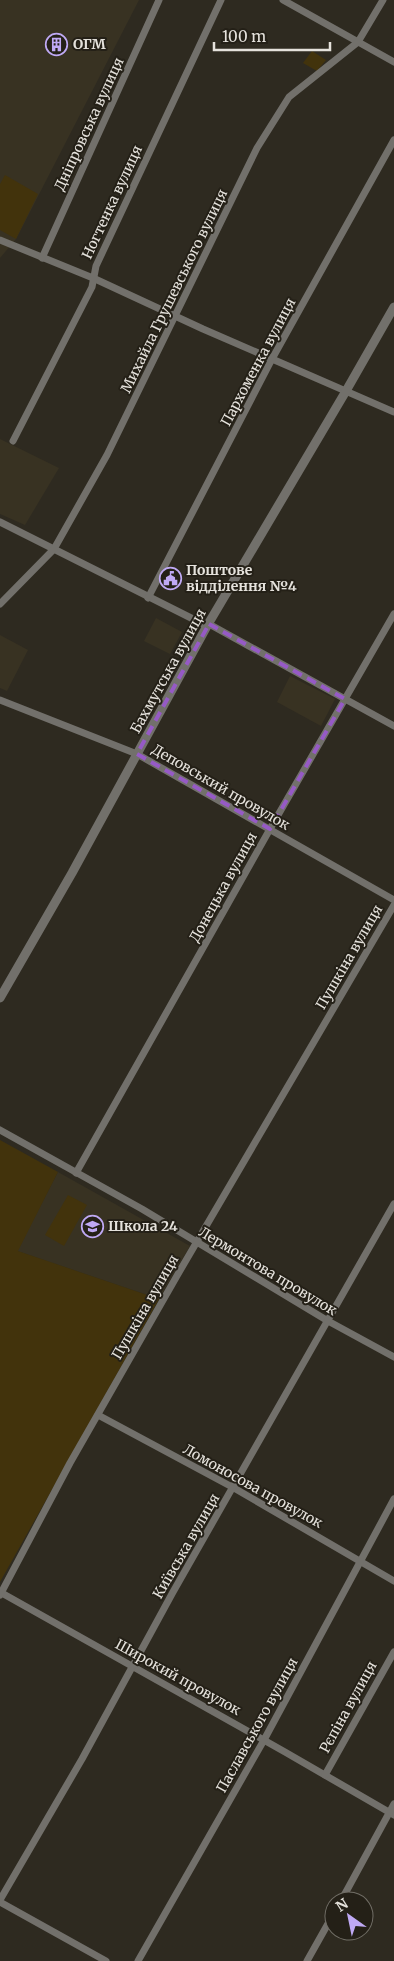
<svg xmlns="http://www.w3.org/2000/svg" width="394" height="1961" font-family="Merriweather,serif">
<rect width="100%" height="100%" fill="#2e2a20"/>
<g fill="#383222">
<path d="M0,0H139L16,239L0,258Z"/>
<path d="M0,439L59,468L25,525L0,514Z"/>
<path d="M156,618L182,632L170,654L144,641Z"/>
<path d="M0,635L28,650L7,691L0,688Z"/>
<path d="M290,676L335,699L321,726L277,702Z"/>
<path d="M58,1172L190,1246L159,1299L17,1251Z"/>
</g>
<g fill="#42330c">
<path d="M312,51L326,60L317,71L303,63Z"/>
<path d="M5,175L38,194L16,239L0,230V184Z"/>
<path d="M0,1140L58,1172L18,1251L159,1299L0,1582Z"/>
<path d="M68,1195L87,1205L64,1246L45,1235Z"/>
</g>
<g fill="none" stroke-linecap="round" stroke-linejoin="round">
<g stroke="#72706b" stroke-width="7">
<path d="M283,0L394,62"/>
<path d="M0,240L93,278L203,329L394,412"/>
<path d="M42,258L159,0"/>
<path d="M13,441L92,287L96,266L221,0"/>
<path d="M0,522L207,626"/>
<path d="M148,598L272,359L394,140"/>
<path d="M0,604L54,549L107,455L257,148L289,97L358,42L383,0"/>
<path d="M209,624L394,726"/>
<path d="M0,700L137,754L394,900"/>
<path d="M0,1130L142,1209L328,1321L394,1357"/>
<path d="M76,1173L270,829L394,614"/>
<path d="M98,1415L234,1488L394,1581"/>
<path d="M0,1592L285,1752L394,1815"/>
<path d="M0,1595L70,1463L178,1274L394,905"/>
<path d="M325,1775L394,1652"/>
<path d="M0,1900L82,1759L173,1592L394,1204"/>
<path d="M341,1901L394,1804"/>
<path d="M0,1902L106,1961"/>
<path d="M138,1961L264,1740L394,1499"/>
<path d="M307,1961L334,1913"/>
</g>
<path stroke="#72706b" stroke-width="9" d="M0,998L72,873L207,626L346,391L394,307"/>
</g>
<path fill="none" stroke="#965ac6" stroke-width="4" stroke-dasharray="10 6" stroke-linejoin="round" d="M209,624L345,699L270,829L137,754Z"/>
<defs>
<symbol id="building-ring" viewBox="-11 -11 22 22"><circle r="9.5" fill="#242017" stroke="#bfa9f4" stroke-width="1.5"/><path d="M-4-6H4V6H1V3H-1V6H-4ZM-2.5-4.3h1.7v1.8h-1.7ZM.8-4.3h1.7v1.8H.8ZM-2.5-1h1.7V.8h-1.7ZM.8-1h1.7V.8H.8Z" fill="#bfa9f4"/></symbol>
<symbol id="civic-ring" viewBox="-11 -11 22 22"><circle r="9.5" fill="#242017" stroke="#bfa9f4" stroke-width="1.5"/><path d="M-.6-6.5H3V-4.5H.6V-3L4-1V1h2V6H-6V1h2V-1L-.6-3ZM-1.2 2.5V6h2.4V2.5Z" fill="#bfa9f4"/></symbol>
<symbol id="school-ring" viewBox="-11 -11 22 22"><circle r="9.5" fill="#242017" stroke="#bfa9f4" stroke-width="1.5"/><path d="M0-5L7-2L0 1L-7-2ZM-4 1L0 2.5L4 1V4Q0 6-4 4Z" fill="#bfa9f4"/></symbol>
</defs>
<g fill-rule="evenodd">
<use href="#building-ring" x="44" y="32" width="25" height="25"/>
<use href="#civic-ring" x="158" y="566" width="25" height="25"/>
<use href="#school-ring" x="80" y="1214" width="25" height="25"/>
</g>
<g text-anchor="middle" dominant-baseline="central" stroke-width="4" stroke-linejoin="round" paint-order="stroke">
<g font-size="14" font-weight="bold" fill="#e5e2dc" stroke="#242017" text-anchor="start">
<text x="73" y="44">ОГМ</text>
<text x="186" y="570">Поштове<tspan x="186" dy="16">відділення №4</tspan></text>
<text x="108" y="1226">Школа 24</text>
</g>
<g font-size="14" fill="#e5e2dc" stroke="#242017">
<text transform="translate(89 124) rotate(-65)">Дніпровська вулиця</text>
<text transform="translate(112 202) rotate(-65)">Ногтенка вулиця</text>
<text transform="translate(174 291) rotate(-64)">Михайла Грушевського вулиця</text>
<text transform="translate(258 362) rotate(-62)">Пархоменка вулиця</text>
<text transform="translate(168 671) rotate(-61)">Бахмутська вулиця</text>
<text transform="translate(221 787) rotate(30)">Деповський провулок</text>
<text transform="translate(223 887) rotate(-61)">Донецька вулиця</text>
<text transform="translate(349 957) rotate(-60)">Пушкіна вулиця</text>
<text transform="translate(268 1271) rotate(31)">Лермонтова провулок</text>
<text transform="translate(145 1307) rotate(-60)">Пушкіна вулиця</text>
<text transform="translate(253 1486) rotate(29)">Ломоносова провулок</text>
<text transform="translate(186 1546) rotate(-60)">Київська вулиця</text>
<text transform="translate(178 1677) rotate(29)">Широкий провулок</text>
<text transform="translate(348 1707) rotate(-61)">Рєпіна вулиця</text>
<text transform="translate(257 1725) rotate(-61)">Паславського вулиця</text>
</g>
</g>
<g transform="translate(349 1916) rotate(327)"><circle r="24" fill="#242017" stroke="#716e66"/>
<path d="M0-4L9 19L0 12L-9 19Z" fill="#bfa9f4"/>
<text y="-8" font-size="14" font-weight="bold" text-anchor="middle" fill="#e5e2dc">N</text>
</g>
<path d="M214 42v8h116v-8" fill="none" stroke="#e5e2dc" stroke-width="2.5"/>
<text x="222" y="42" font-size="15" fill="#e5e2dc" stroke="#242017" stroke-width="4" paint-order="stroke">100 m</text>
</svg>
